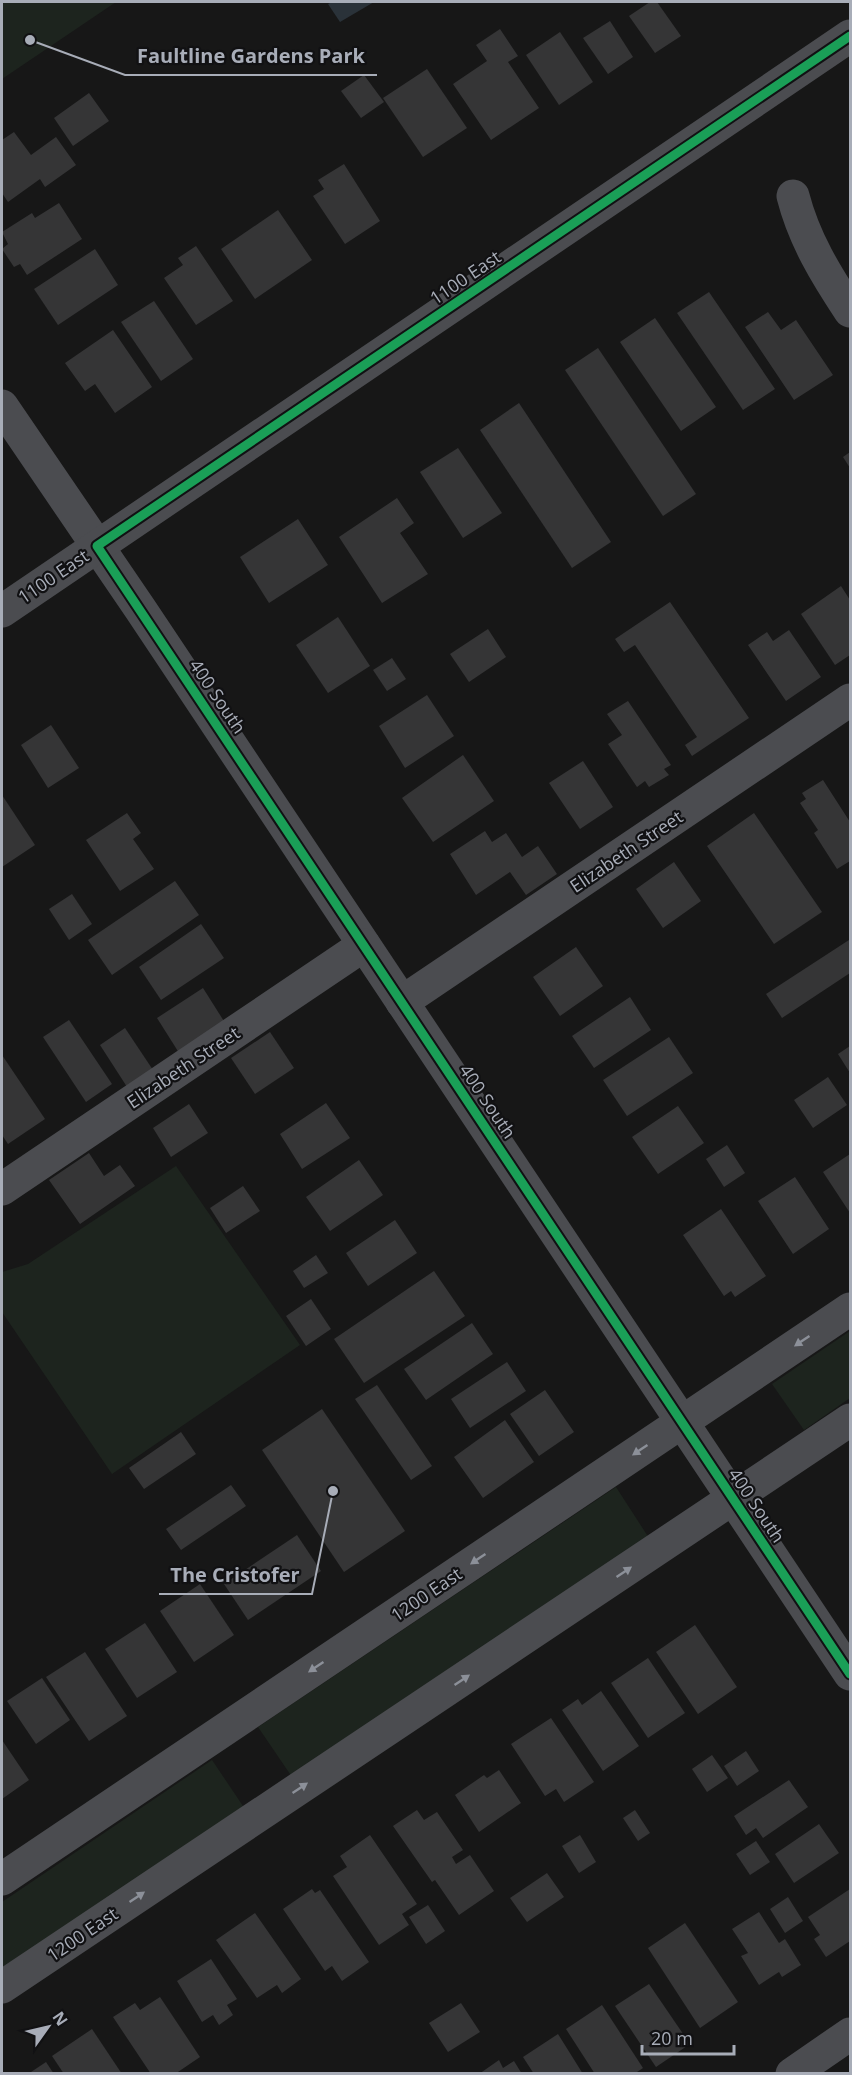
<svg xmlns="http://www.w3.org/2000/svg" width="852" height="2075" font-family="'Open Sans',sans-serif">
<rect width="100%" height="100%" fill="#171717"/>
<g fill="#1d241e">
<path d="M2,2H116L2,79Z"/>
<path d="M176,1166L300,1345L112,1474L2,1312V1272L28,1264Z"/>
<path d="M850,1331V1398L804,1430L772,1384Z"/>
<path d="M616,1487L649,1538L292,1777L258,1727Z"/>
<path d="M212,1760L245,1809L2,1973V1902Z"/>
</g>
<path fill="#2a3239" d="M332,2H374L340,22L328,4Z"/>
<g fill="#353536">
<path d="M650,2H657L681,36L655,53L629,16Z"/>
<path d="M610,21L633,57L608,74L583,38Z"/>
<path d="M500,29L518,56L508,62L539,108L491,140L453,84L487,61L476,45Z"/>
<path d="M560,32L593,82L559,105L526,55Z"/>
<path d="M427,69L467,128L423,157L383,98Z"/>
<path d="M364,75L384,102L361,118L341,91Z"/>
<path d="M89,93L109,121L73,146L54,118Z"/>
<path d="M14,132L31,155L56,137L76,165L45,187L40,179L8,202L2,193V140Z"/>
<path d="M344,164L380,221L345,244L313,196L324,189L318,180Z"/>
<path d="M59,203L82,239L27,275L20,264L14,267L2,249L8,244L2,232L32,213L35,218Z"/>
<path d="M278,210L312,260L255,299L221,249Z"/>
<path d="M196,246L233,301L196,325L164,278L183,265L178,258Z"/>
<path d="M95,249L118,285L58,325L34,289Z"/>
<path d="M709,292L775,389L743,410L677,313Z"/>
<path d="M154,301L193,359L161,381L121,322Z"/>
<path d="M768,312L781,330L796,320L833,375L794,400L745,327Z"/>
<path d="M655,318L716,407L681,431L620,342Z"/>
<path d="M113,330L152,387L115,413L95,384L85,391L65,363Z"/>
<path d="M598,348L696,494L663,516L565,370Z"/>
<path d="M519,403L611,542L572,568L480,430Z"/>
<path d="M458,448L502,513L463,538L420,472Z"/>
<path d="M850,452V468L843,457Z"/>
<path d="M397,498L414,523L400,533L428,574L382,603L339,537Z"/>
<path d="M298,519L328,565L269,603L240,557Z"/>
<path d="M841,586L850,600V655L835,665L801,614Z"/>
<path d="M670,602L749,718L692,756L685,745L697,737L635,645L624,652L615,639Z"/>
<path d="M338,617L370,666L328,693L296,645Z"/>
<path d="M488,629L506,657L469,682L450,654Z"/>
<path d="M789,630L821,677L786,701L748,645L767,632L773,641Z"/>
<path d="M392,658L406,679L387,691L373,670Z"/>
<path d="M427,695L454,736L405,768L379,726Z"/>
<path d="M628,701L671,765L664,769L669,775L649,787L645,781L637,787L608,744L622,735L607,714Z"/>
<path d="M51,725L79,768L48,788L21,745Z"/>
<path d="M463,755L494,801L433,842L402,798Z"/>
<path d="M583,761L613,807L580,829L549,783Z"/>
<path d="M823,780L850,822V861L837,869L814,833L818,830L800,803L806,799L802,793Z"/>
<path d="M2,795L35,845L2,867Z"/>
<path d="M127,813L141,833L133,839L154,869L120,891L86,840Z"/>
<path d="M754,813L822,912L774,944L707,846Z"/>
<path d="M485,831L492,842L506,833L522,857L538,846L557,874L526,895L510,872L476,895L450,854Z"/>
<path d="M674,862L701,901L663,928L636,889Z"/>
<path d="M175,881L199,915L112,975L88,940Z"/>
<path d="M72,894L92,924L69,940L49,909Z"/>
<path d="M201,924L224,958L161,1000L139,967Z"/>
<path d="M849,940L850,943V973L782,1018L766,994Z"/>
<path d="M576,947L603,986L560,1016L533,977Z"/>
<path d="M203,988L227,1026L181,1056L157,1018Z"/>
<path d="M630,997L651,1030L594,1068L572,1036Z"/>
<path d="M69,1020L112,1084L86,1102L43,1037Z"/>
<path d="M125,1028L155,1073L129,1090L100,1045Z"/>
<path d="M270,1032L294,1068L255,1094L231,1058Z"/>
<path d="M669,1037L693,1073L627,1116L603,1080Z"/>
<path d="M850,1046V1073L838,1054Z"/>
<path d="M2,1055L45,1119L8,1144L2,1135Z"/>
<path d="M828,1077L847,1105L813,1128L794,1100Z"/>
<path d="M326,1103L350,1138L302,1169L280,1134Z"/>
<path d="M189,1104L208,1133L171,1157L153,1128Z"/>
<path d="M678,1106L704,1143L658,1174L632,1137Z"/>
<path d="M727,1145L745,1173L724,1187L706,1159Z"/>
<path d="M89,1153L104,1176L120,1165L135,1186L80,1224L49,1180Z"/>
<path d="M850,1154V1213L823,1172Z"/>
<path d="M359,1160L383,1195L330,1231L306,1197Z"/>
<path d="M795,1177L829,1229L793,1254L758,1201Z"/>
<path d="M243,1186L260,1211L226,1233L210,1208Z"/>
<path d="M721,1209L766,1276L735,1297L731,1291L724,1296L683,1235Z"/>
<path d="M395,1220L417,1253L368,1286L346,1253Z"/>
<path d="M316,1255L328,1273L304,1288L293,1271Z"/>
<path d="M434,1271L465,1316L364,1383L334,1339Z"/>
<path d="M311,1299L331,1329L306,1346L286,1316Z"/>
<path d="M472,1323L493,1354L426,1400L404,1369Z"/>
<path d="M507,1362L526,1391L470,1428L451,1399Z"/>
<path d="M377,1385L432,1466L411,1480L355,1399Z"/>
<path d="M545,1390L574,1432L539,1456L510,1414Z"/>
<path d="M322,1409L405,1531L344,1572L262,1450Z"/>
<path d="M505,1420L534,1462L483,1498L454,1457Z"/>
<path d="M181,1432L196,1454L144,1489L129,1468Z"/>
<path d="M231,1485L246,1506L181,1550L166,1529Z"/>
<path d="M297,1535L321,1571L248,1620L224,1584Z"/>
<path d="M200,1584L234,1635L194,1662L160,1611Z"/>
<path d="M145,1623L177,1672L137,1698L105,1649Z"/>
<path d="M695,1625L737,1687L698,1714L656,1652Z"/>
<path d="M85,1652L127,1716L89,1741L46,1677Z"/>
<path d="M648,1658L685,1713L648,1738L611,1683Z"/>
<path d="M42,1678L70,1720L36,1744L7,1701Z"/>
<path d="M601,1691L639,1746L603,1771L562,1710L578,1699L582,1705Z"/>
<path d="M551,1718L594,1782L564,1802L556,1789L545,1796L511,1744Z"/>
<path d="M2,1740L29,1780L2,1799Z"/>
<path d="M746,1751L759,1771L737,1786L724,1766Z"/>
<path d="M712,1755L728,1778L707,1792L692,1769Z"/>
<path d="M499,1770L521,1803L479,1832L455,1795L484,1775L487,1778Z"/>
<path d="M789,1780L808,1807L763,1838L756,1828L746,1835L734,1816Z"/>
<path d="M417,1810L424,1820L437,1812L463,1850L452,1857L456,1864L470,1855L494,1891L459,1915L435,1880L432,1882L393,1826Z"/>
<path d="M635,1810L650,1833L638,1841L623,1818Z"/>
<path d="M819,1824L839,1853L794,1883L775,1854Z"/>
<path d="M370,1835L417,1904L402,1914L409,1925L379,1945L333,1876L347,1867L340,1856Z"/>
<path d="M580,1835L596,1862L579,1873L562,1846Z"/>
<path d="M756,1841L770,1862L750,1875L736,1854Z"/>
<path d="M547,1873L564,1897L527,1922L510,1898Z"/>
<path d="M312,1889L315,1893L320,1890L369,1962L342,1981L332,1966L325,1971L283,1909Z"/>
<path d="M850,1889V1941L826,1957L814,1939L820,1935L808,1917Z"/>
<path d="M788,1897L803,1921L785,1933L770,1909Z"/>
<path d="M428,1905L445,1931L426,1944L409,1917Z"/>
<path d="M759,1912L779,1943L785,1939L801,1965L782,1977L779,1972L759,1985L741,1956L748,1953L732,1929Z"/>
<path d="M255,1913L301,1979L282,1993L277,1985L257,1998L216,1940Z"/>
<path d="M685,1923L738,2002L700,2028L648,1948Z"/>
<path d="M211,1959L237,1999L227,2005L233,2015L219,2025L213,2015L202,2022L177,1981Z"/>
<path d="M649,1984L690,2044L656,2067L615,2006Z"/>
<path d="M160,1997L200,2057L175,2074H151L113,2017L135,2003L140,2010Z"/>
<path d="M461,2003L480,2032L448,2052L429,2023Z"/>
<path d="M602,2005L643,2068L634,2074H595L566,2029Z"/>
<path d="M92,2029L122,2074H64L52,2056Z"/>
<path d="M558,2034L583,2074H534L523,2057Z"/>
<path d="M499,2060L503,2068L514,2061L522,2074H479Z"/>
<path d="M46,2062L54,2074H28Z"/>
</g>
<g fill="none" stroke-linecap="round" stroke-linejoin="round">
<g stroke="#4b4c50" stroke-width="33">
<path d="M793,196C804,239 826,275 850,311"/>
<path d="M2,406L141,610L850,1674"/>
<path d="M2,611L850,36"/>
<path d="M402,1002L850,700"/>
<path d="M2,1189L364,945"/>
<path d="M2,1879L850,1309"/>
<path d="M2,1987L850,1420"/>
<path d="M792,2074L850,2034"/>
</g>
<defs>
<path id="cycleway" d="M850,36L97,546L850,1674"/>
</defs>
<use href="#cycleway" stroke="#111113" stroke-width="13"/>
<use href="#cycleway" stroke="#1a9f57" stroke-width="9"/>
</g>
<defs><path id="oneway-solid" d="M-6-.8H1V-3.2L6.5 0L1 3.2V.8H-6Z" transform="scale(1.5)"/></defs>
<g fill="#8c9099">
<use href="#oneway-solid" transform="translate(802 1341) rotate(146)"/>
<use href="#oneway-solid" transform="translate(640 1450) rotate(146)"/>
<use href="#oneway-solid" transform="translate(478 1559) rotate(146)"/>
<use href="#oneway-solid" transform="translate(624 1572) rotate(-34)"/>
<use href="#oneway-solid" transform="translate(316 1667) rotate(146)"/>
<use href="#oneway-solid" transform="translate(462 1680) rotate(-34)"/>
<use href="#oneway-solid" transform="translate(300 1788) rotate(-34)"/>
<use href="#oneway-solid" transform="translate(137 1897) rotate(-34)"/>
</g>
<g text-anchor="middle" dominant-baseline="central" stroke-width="4.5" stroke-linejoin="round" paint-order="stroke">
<g font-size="18" fill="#a8adb8" stroke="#111113">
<text transform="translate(465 277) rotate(-34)">1100 East</text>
<text transform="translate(53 576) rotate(-34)">1100 East</text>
<text transform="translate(218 696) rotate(56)">400 South</text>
<text transform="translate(626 851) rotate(-34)">Elizabeth Street</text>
<text transform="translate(183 1067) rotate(-34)">Elizabeth Street</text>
<text transform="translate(488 1101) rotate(56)">400 South</text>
<text transform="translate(757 1505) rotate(56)">400 South</text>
<text transform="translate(426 1594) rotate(-34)">1200 East</text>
<text transform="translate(82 1934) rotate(-34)">1200 East</text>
</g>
</g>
<path fill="none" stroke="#a8adb8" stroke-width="2" d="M30 40L125 75H377M333 1491L312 1594H159"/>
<g fill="#a8adb8" stroke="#111113" stroke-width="2">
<circle cx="30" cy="40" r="6"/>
<circle cx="333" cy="1491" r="6"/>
</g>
<g font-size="20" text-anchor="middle" font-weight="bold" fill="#a8adb8" stroke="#111113" stroke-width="4.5" stroke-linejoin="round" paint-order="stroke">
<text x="251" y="63">Faultline Gardens Park</text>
<text x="235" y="1582">The Cristofer</text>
</g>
<rect width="852" height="2075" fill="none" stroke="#a8adb8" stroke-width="6"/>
<g transform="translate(48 2027) rotate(56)" stroke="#111113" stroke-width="4.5" paint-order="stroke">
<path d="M0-4.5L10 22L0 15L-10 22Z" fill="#a8adb8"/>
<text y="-9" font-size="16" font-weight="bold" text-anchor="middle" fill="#a8adb8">N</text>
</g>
<path d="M642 2045v9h92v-9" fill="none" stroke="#a8adb8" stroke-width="3"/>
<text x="651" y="2045" font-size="18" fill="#a8adb8" stroke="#111113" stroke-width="4.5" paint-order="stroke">20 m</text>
</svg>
